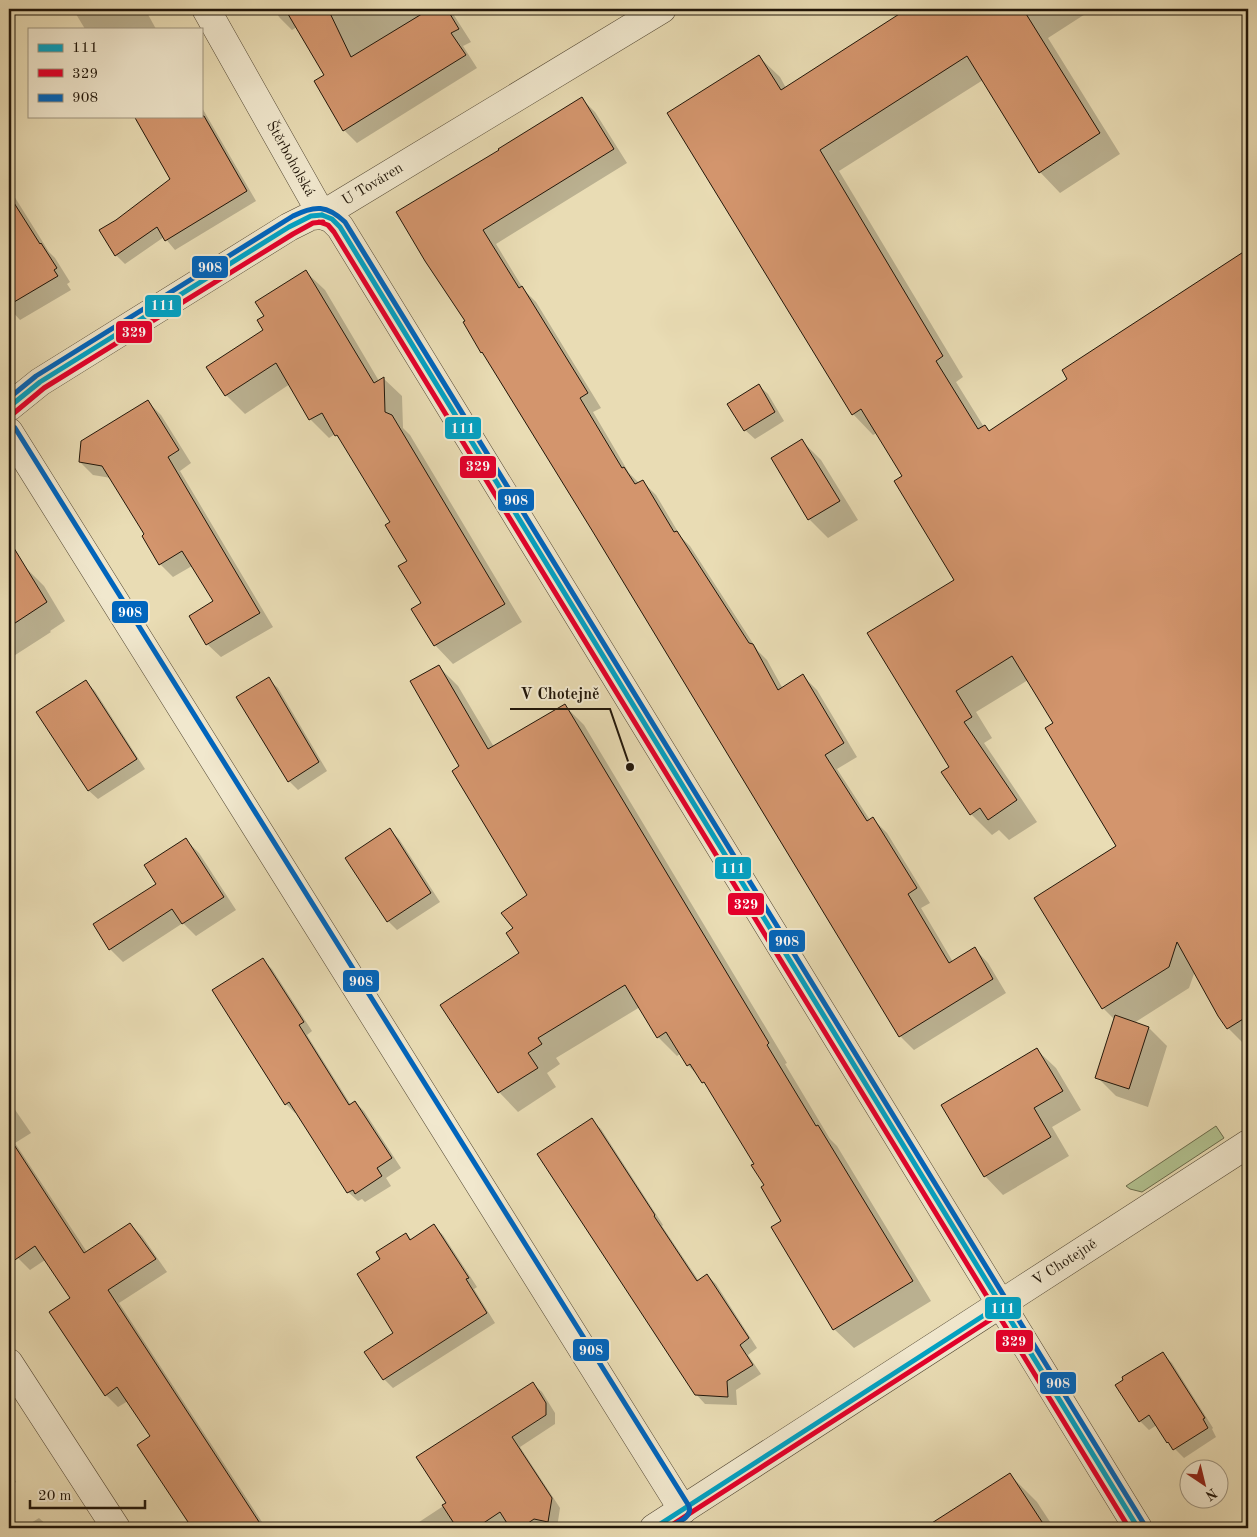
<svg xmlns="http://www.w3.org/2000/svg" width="1257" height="1537" font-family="'Old Standard TT',serif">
<rect width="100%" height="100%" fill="#e9dcb4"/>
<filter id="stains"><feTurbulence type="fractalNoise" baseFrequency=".004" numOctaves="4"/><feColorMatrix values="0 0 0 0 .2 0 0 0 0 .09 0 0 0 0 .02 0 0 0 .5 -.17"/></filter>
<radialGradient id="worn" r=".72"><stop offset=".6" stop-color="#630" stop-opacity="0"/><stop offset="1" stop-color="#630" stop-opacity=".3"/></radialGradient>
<path fill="#b2c290" stroke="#6a6c4c" d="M1216,1126L1224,1138L1142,1192L1130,1189L1126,1186Z"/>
<g fill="#0003">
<path d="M73,9H145L156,29H85Z"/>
<path d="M275,9H450L471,42L463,46L477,68L357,143L344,130L326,75L297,27L292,30L279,17Z"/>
<path d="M910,9H1093L1048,38L1120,154L1060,193L1040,172L983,80L839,171L963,377L956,382L984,427H985L990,432L1069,379L1063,370L1248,251V1048L1228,1028L1195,971L1189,988L1134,1023L1149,1028L1167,1046L1148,1107L1116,1096L1097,1077L1115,1020L1103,1008L1118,846L1054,724L1028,680L976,712L992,738L984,743L1037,822L1009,840L999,830L992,835L971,814L951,767L956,581L904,476L877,433L873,435L853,414L759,57L780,77L786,88Z"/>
<path d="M581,98L595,112L627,163L496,244L524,290L536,302L601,408L593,412L629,473L639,483L642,481L656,495L681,537L690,546L758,651L767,660L783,689L803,676L817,690L857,757L837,769L870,820L873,819L887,833L930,903L921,908L953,962L975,949L988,963L1006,993L914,1050L900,1036L466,322L426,260L501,150Z"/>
<path d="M201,106L256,201L175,250L164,237L125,264L116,255L117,221L172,180L201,116Z"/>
<path d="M9,188L49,252L55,258L70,282L67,284L71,290L20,320L9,308Z"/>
<path d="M306,272L325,290L379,381L383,378L402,396L403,428L410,435L522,622L453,664L435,645L409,561L392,523L344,444L335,434L329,438L310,419L290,384L245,414L226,395L208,367L264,330L265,317Z"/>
<path d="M758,385L768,394L784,421L755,439L745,430L728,404Z"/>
<path d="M148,402L161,415L191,463L180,471L273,627L221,657L207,644L214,601L192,566L173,577L160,564L146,535L111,478L93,475L80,462Z"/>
<path d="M802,441L821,460L858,520L828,538L809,519Z"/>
<path d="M9,551L21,569L25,567L44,586L65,621L50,631L51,632L9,659Z"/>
<path d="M438,666L458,686L494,747L564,705L584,725L787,1063L785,1064L830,1139L837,1146L931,1301L854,1348L834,1329L756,1165L711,1090L688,1065L681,1053L677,1056L658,1037L640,1007L556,1058L560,1064L547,1073L556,1087L518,1112L499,1092L520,953L514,929L529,896L461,767Z"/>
<path d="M268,679L278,688L327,771L298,790L289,781Z"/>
<path d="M86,682L95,691L145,769L98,799L88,790Z"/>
<path d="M390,830L399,839L440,902L397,930L388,921Z"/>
<path d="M186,840L199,853L236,910L196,936L183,923L123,962L110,949L158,884Z"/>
<path d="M263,960L272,969L312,1031L307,1035L351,1105L355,1102L364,1111L401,1168L386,1178L391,1186L365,1202L362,1199L358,1201L348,1192L297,1112L295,1113L286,1104Z"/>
<path d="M1037,1050L1056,1068L1081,1110L1052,1127L1069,1156L1003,1195L985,1176Z"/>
<path d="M9,1101L31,1133L15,1143L87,1252L130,1224L142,1236L167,1272L119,1303L266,1528H193L139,1446L152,1437L128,1401L118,1407L106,1395L71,1298L45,1260L30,1270L18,1258L9,1245Z"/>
<path d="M592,1120L601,1129L663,1225L662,1226L699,1281L707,1275L716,1284L757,1348L748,1355L761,1374L736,1390L737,1405L705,1404L696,1394Z"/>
<path d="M434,1226L443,1235L477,1287L474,1289L495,1323L393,1388L384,1379L395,1333L382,1259L406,1234L412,1240Z"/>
<path d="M1163,1354L1172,1363L1213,1428L1212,1429L1216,1437L1184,1458L1168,1442L1157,1425L1149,1430L1140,1421L1125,1380Z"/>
<path d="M532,1383L542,1392L555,1413V1424L520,1447L560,1508L557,1528H512L508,1522L499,1528H410L448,1503Z"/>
<path d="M9,1471L16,1482L9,1486Z"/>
<path d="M1010,1475L1037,1502L1054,1528H926Z"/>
<path d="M39,1518L50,1528H23Z"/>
</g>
<g fill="#d3956d" stroke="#211609">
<path d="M285,9H328L351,57L430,9H447L459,29L451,33L466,55L343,131L314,81L324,75Z"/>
<path d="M907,9H1023L1100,133L1039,173L967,56L820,150L943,356L936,361L978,429L985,425L989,431L1067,379L1062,370L1248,249V1016L1227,1029L1218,1016L1177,942L1169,967L1102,1009L1034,898L1116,846L1045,728L1053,723L1012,656L956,691L972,717L964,722L1017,800L988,820L980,808L970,815L941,772L949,767L867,633L954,580L894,481L902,476L861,409L852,415L667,113L759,55L781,90Z"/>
<path d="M582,97L614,149L483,230L519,288L522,286L588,393L580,398L622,468L624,467L635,484L643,480L674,532L677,531L749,643L753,644L778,690L803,674L844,743L825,755L867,821L873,817L917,888L908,894L949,963L975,947L993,979L899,1037L593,532L482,352L481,353L463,322L465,321L425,261L396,212L499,150L498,149Z"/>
<path d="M134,116H204L247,191L165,241L157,227L115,256L99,230L116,220L170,179Z"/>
<path d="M9,195L40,244L41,243L57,268L54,270L58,276L9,305Z"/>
<path d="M306,270L374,383L384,377L385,412L392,415L505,604L434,646L411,609L421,603L398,566L407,561L385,525L390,522L337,435L335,436L322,413L309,420L276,363L225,396L206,367L263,330L257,320L264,316L255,302Z"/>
<path d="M759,384L775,412L744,431L727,404Z"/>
<path d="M148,400L179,450L168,457L260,613L206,645L189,616L213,601L182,551L159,565L142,536L144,534L102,466L79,462L81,441Z"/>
<path d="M802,439L840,501L808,520L771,458Z"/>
<path d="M9,540L47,602L9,627Z"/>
<path d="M439,665L488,749L565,704L769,1043L767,1045L816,1126L818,1125L913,1281L833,1330L771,1227L781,1221L761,1187L764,1185L751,1165L754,1164L704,1082L702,1083L690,1064L687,1066L666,1032L657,1038L625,985L538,1038L542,1044L528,1053L538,1068L498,1093L440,1005L519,953L506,933L513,928L501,913L527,895L452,771L459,766L410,681Z"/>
<path d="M269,677L319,762L288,782L236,697Z"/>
<path d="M86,680L137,759L88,791L36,712Z"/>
<path d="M390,828L431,893L387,922L345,858Z"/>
<path d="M186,838L224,897L182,924L172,909L109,950L93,924L156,884L144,865Z"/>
<path d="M263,958L304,1022L299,1025L349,1105L355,1101L392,1158L377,1168L382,1176L355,1194L353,1190L347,1193L289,1102L285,1105L212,990Z"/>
<path d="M1115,1015L1149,1027L1129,1089L1095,1078Z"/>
<path d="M1037,1048L1063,1091L1034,1108L1051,1137L984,1177L941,1105Z"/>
<path d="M592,1118L655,1215L654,1216L697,1281L707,1274L749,1338L740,1345L753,1365L727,1381L728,1397L695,1395L537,1154Z"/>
<path d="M9,1137L84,1253L130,1223L156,1259L108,1290L263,1528H192L137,1445L150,1436L117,1387L105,1396L49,1312L70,1298L35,1246L9,1264Z"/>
<path d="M434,1224L469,1278L466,1279L487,1313L383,1380L364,1352L393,1333L357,1274L380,1259L376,1252L406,1233L410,1240Z"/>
<path d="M1163,1352L1205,1418L1203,1419L1208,1428L1173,1450L1168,1442L1167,1443L1149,1415L1139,1422L1115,1385L1123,1380L1122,1377Z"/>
<path d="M533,1382L546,1403V1415L512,1437L552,1498L548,1522L534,1519L521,1528H510L500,1512L476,1528H457L442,1505L446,1503L416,1457Z"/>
<path d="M1010,1473L1046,1528H924Z"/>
</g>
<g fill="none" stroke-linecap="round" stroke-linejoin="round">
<defs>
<g id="minor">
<path id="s1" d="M206,9L322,215L332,219L340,227L1138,1528"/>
<path id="s2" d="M9,407L40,382L289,227L311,216L322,215L662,9"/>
<path d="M9,432L683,1510"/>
<path d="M9,1363L116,1528"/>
<path id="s3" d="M654,1528L1248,1144"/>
</g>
</defs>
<use href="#minor" stroke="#534834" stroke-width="29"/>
<use href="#minor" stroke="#f1e8ce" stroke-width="28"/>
<defs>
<g id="bus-1">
<path d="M322,215L332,219L340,227L1138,1528"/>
<path d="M9,407L40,382L289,227L311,216L322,215"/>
<path d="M654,1528L1000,1305"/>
</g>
<g id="bus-2">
<path d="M319,222L328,225L334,232L1129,1528"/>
<path d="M14,413L44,388L293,234L313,223L323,222"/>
<path d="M667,1528L1004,1311"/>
</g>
<g id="bus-3">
<path d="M9,398L36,376L293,216C315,205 327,205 345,222L1144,1524"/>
<path d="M15,428L689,1506C693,1518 676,1523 668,1528"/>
</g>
</defs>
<use href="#bus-1" stroke="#f1e8ce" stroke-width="9"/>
<use href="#bus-2" stroke="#f1e8ce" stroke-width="9"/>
<use href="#bus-3" stroke="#f1e8ce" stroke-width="9"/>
<use href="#bus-1" stroke="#02a2c4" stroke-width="5"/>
<use href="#bus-2" stroke="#e4002b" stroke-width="5"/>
<use href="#bus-3" stroke="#0065bd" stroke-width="5"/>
</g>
<g text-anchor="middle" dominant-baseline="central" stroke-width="4" stroke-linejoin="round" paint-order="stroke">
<g font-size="15" fill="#211609" stroke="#f1e8ce">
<text stroke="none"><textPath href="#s1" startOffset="172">Štěrboholská</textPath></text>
<text stroke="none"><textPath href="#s2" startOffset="428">U Továren</textPath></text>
<text stroke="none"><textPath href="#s3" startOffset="489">V Chotejně</textPath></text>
</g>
</g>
<path fill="none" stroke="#211609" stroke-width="2" d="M630 767L610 709H510"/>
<circle fill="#211609" stroke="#f1e8ce" stroke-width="2" cx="630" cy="767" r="5"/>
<g font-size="16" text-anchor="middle" font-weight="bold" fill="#211609" stroke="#f1e8ce" stroke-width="4" stroke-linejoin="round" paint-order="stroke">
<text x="560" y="699">V Chotejně</text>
</g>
<g stroke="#f1e8ce" stroke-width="2">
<rect x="191" y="255" width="38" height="24" rx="5" fill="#0065bd"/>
<rect x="144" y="294" width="38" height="24" rx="5" fill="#02a2c4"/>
<rect x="115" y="320" width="38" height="24" rx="5" fill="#e4002b"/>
<rect x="444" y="416" width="38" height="24" rx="5" fill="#02a2c4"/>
<rect x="459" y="455" width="38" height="24" rx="5" fill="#e4002b"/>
<rect x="497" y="488" width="38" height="24" rx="5" fill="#0065bd"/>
<rect x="111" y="600" width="38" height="24" rx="5" fill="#0065bd"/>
<rect x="714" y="856" width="38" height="24" rx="5" fill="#02a2c4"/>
<rect x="727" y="892" width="38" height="24" rx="5" fill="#e4002b"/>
<rect x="768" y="929" width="38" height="24" rx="5" fill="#0065bd"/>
<rect x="342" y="969" width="38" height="24" rx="5" fill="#0065bd"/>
<rect x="984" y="1296" width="38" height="24" rx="5" fill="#02a2c4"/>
<rect x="995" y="1329" width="39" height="24" rx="5" fill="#e4002b"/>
<rect x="572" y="1338" width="38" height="24" rx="5" fill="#0065bd"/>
<rect x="1039" y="1371" width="38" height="24" rx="5" fill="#0065bd"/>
</g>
<g font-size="14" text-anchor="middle" font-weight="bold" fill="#fff">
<text x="210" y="272">908</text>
<text x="163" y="310">111</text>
<text x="134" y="337">329</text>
<text x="463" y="433">111</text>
<text x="478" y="471">329</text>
<text x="516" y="505">908</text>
<text x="130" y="617">908</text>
<text x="733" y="873">111</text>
<text x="746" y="909">329</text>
<text x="787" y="946">908</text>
<text x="361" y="986">908</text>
<text x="1003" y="1313">111</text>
<text x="1014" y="1346">329</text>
<text x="591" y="1355">908</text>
<text x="1058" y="1388">908</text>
</g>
<rect width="1257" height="1537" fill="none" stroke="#e9dcb4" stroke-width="30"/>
<rect x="10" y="10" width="1237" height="1517" fill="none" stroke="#211609" stroke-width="2.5"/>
<rect x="15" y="15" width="1227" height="1507" fill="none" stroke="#211609"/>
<rect x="28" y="28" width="175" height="90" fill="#f1e8ce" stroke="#9e947f"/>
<rect x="38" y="44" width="25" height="8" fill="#02a2c4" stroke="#9e947f"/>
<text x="72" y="52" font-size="15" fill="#211609">111</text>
<rect x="38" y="69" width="25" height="8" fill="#e4002b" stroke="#9e947f"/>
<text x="72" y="78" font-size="15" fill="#211609">329</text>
<rect x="38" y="94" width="25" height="8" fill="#0065bd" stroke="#9e947f"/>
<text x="72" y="102" font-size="15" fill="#211609">908</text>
<g transform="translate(1204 1484) rotate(145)"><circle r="24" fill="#f1e8ce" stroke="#9e947f"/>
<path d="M0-4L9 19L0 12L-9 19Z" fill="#8f2418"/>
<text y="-8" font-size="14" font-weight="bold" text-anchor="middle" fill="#211609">N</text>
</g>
<path d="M30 1500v8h115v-8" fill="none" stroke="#211609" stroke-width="2.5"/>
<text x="38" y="1500" font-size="15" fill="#211609" stroke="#f1e8ce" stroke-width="4" paint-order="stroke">20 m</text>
<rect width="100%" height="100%" filter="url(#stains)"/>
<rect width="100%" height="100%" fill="url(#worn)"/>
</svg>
